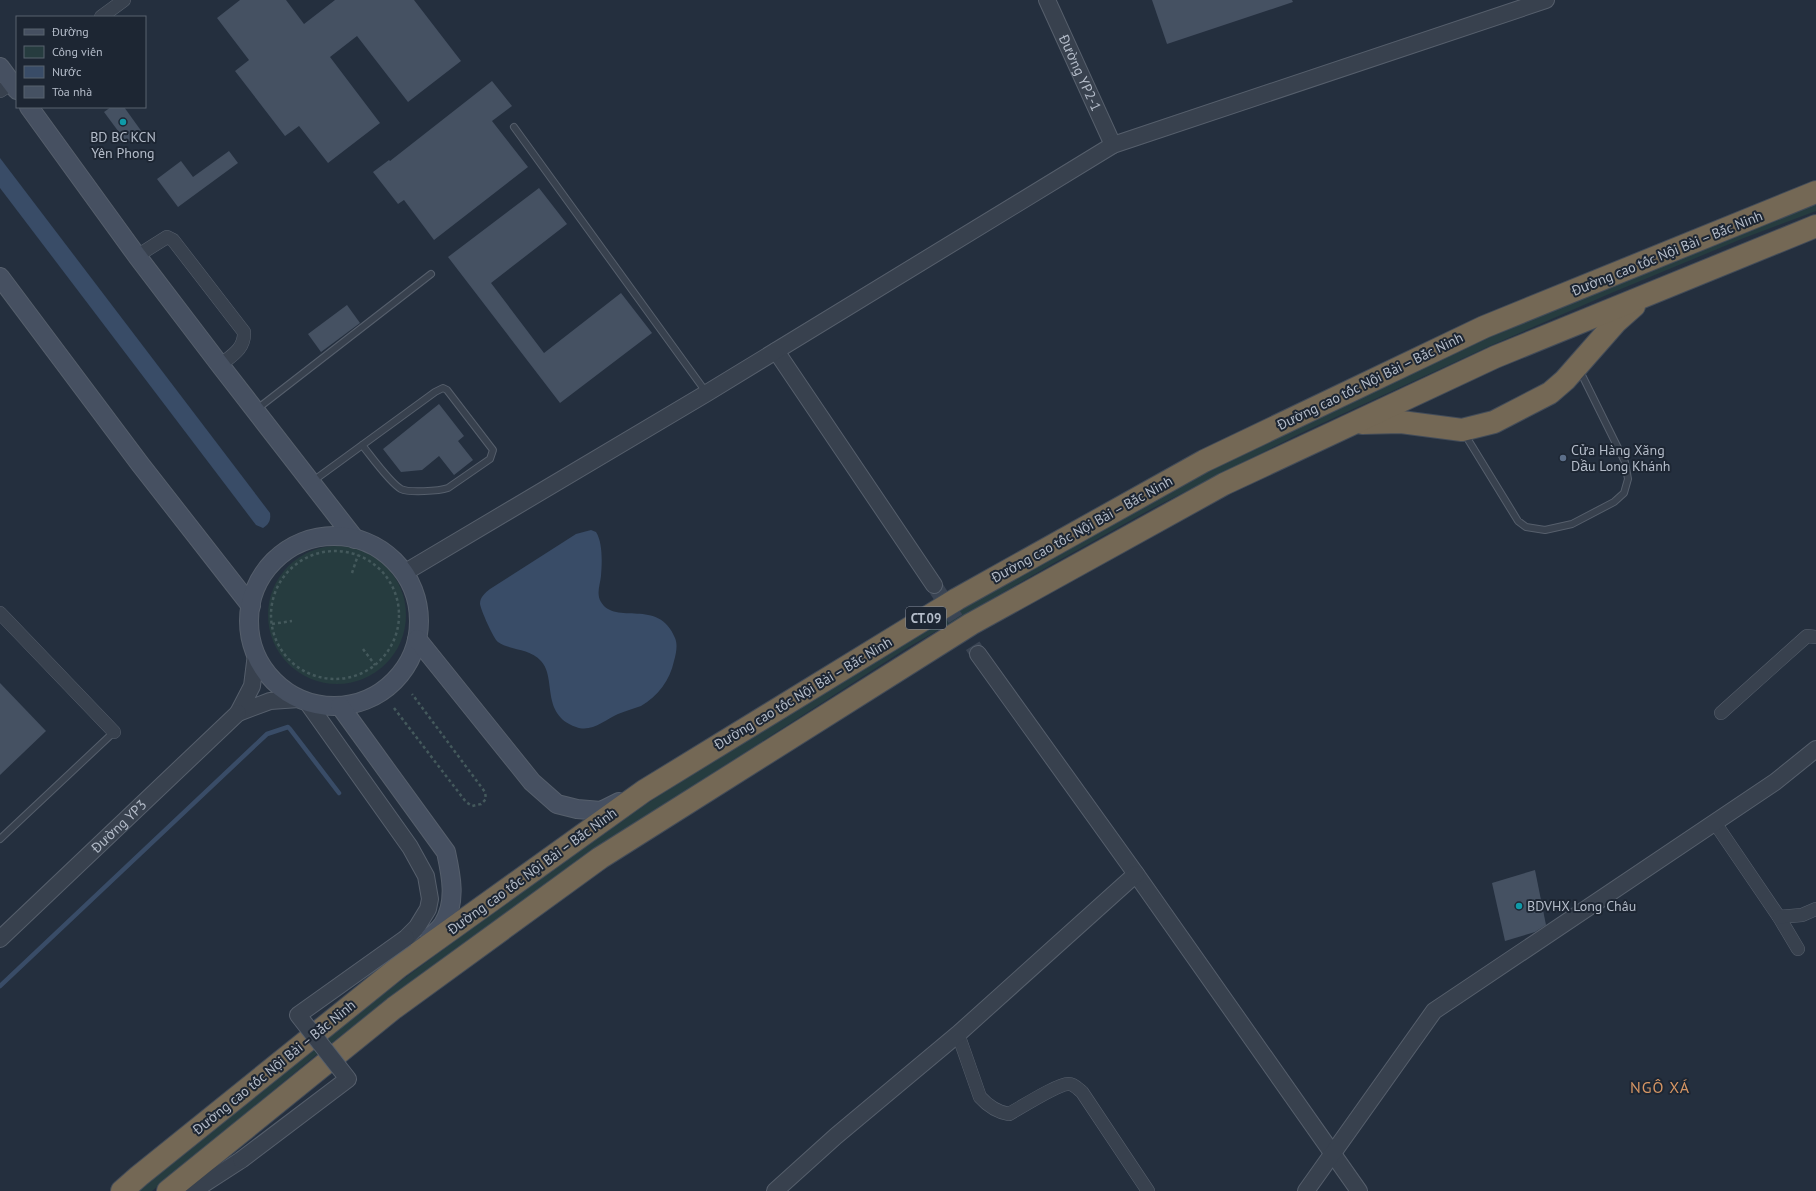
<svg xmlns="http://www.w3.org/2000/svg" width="1816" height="1191" font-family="'PT Sans',sans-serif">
<rect width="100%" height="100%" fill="#242f3e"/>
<g fill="#263c3f">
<path d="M1816,200V211L1744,238L1609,294L1492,345L1299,434L1153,508L1054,563L907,648L699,782L469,940L375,1009L316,1055L152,1191H137L304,1053L534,882L643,806L833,683L1151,499L1252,448L1470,344Z"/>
<circle cx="337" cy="615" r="69"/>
</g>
<g fill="#394c67">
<path d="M0,158L270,513C271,520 269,524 263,528L256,525L0,188Z"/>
<path d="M591,530L596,532C603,543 602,563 601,576C600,585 596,594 601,602C615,626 659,597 675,638C678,645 676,654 674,661C670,680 658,696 641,706C633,709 625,711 618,714C605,720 591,733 576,727C540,714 557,678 541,661C530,648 511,651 498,642C493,638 481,610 480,604C480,597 485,593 490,589L576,534Z"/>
</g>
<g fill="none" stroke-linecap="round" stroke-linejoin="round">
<path stroke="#394c67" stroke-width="4.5" d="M0,986L267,734L288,727L290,729L339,793"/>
</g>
<g fill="#455162">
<path d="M240,0H286L304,24L335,0H414L461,61L408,102L357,36L330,57L380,123L328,163L299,126L285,136L235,71L249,60L217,18Z"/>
<path d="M1152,0H1292L1293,2L1167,44Z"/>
<path d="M492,81L512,106L492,121L528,167L434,240L404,200L398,204L373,172L389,160L390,161Z"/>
<path d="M111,107H124L142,132L127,143L104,112Z"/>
<path d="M229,151L238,163L178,207L157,179L181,161L193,177Z"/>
<path d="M539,188L567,224L491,283L544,353L621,293L652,333L560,403L448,257Z"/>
<path d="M347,305L360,323L321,352L308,334Z"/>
<path d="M439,404L464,436L458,441L473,460L454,475L439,456L422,470L401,472L383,449Z"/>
<path d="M0,683L46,731L0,775Z"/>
<path d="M1535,870L1546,925L1535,932L1505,941L1492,883Z"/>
</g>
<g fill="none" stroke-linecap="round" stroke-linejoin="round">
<path stroke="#3a4453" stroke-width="16" stroke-dasharray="16 8" stroke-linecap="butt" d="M934,585L978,654"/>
<defs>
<g id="service">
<path d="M514,127L706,392"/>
<path d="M257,409L431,274"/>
<path d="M1464,433L1518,521L1526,527L1545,530L1572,524L1614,502L1624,493L1628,479L1625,462L1579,369"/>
<path d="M313,481L435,392L443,388L447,390L493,450L490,459L448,488C439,491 409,493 401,489C390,483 371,456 362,445"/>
<path d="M0,839L114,732"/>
</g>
<g id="minor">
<path d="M101,17L124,0"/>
<path d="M0,91L17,80"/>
<path d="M137,256L167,237L173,240L244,332C245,349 231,356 220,365"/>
<path d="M0,613L114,732"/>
<path d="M1721,713L1807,636L1816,637"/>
<path d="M1715,823L1779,917L1798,949"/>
<path d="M1779,917L1802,915L1816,909"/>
<path d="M958,1034L980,1097C988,1106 997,1112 1009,1114C1020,1108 1059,1083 1069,1084C1074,1084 1078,1089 1082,1092L1148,1191"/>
</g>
<g id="tertiary">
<path id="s1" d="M1047,0L1113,145"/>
<path d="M776,351L934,585"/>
<path d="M404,573L707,393L1113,145L1546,0"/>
<path d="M256,654L252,686L238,713L270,701L299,699"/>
<path d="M978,654L1136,874L1359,1191"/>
<path d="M307,702L410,847L426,876L430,899L428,909L417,927L406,938"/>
<path id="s2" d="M0,939L238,713"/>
<path d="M193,1191L241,1160"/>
<path d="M775,1191L836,1136L958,1034L1136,874"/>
<path d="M1306,1191L1434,1011L1775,782L1816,749"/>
</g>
<g id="secondary">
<path d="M0,67L17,90"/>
<path d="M29,107L137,256L220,365L355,539"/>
<path d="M0,277L140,464L251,606"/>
<circle cx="334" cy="621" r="85"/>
<path d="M417,639L532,782L557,804L577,809L601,811L619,802"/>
<path d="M340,706L446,852C451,875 457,902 443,924C440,929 434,934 430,937"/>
</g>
<g id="motorway">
<path d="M1362,423L1401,422L1462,430L1494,422L1550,393L1565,380L1616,322L1634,306"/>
<path d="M122,1191L139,1176L400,966L644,791L957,599L1204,461L1484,327L1816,192"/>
<path d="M168,1191L394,1008L600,858L971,624L1224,484L1495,357L1816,226"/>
</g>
</defs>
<use href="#service" stroke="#565f6c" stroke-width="8"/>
<use href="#minor" stroke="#565f6c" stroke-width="14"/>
<use href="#tertiary" stroke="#565f6c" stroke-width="18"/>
<use href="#secondary" stroke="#565f6c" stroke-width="20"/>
<use href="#motorway" stroke="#434c59" stroke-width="24"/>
<g stroke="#44595c" stroke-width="2.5" stroke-dasharray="3 3" stroke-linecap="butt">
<circle cx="335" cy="615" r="64"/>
<path d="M352,573L358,555"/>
<path d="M272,624L292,621"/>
<path d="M363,649L375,665"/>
<path d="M394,708L466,802L472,806L481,804L486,799L485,792L412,694"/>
</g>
<use href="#service" stroke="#38414e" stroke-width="6"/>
<use href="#minor" stroke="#38414e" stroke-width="13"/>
<use href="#tertiary" stroke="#38414e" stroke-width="16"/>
<use href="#secondary" stroke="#465061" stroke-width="18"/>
<use href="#motorway" stroke="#746855" stroke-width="22"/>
<defs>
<path id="tertiary-bridge" d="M241,1160L348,1079L298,1015L406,938"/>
</defs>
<use href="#tertiary-bridge" stroke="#565f6c" stroke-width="18" stroke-linecap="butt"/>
<use href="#tertiary-bridge" stroke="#38414e" stroke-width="16"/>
</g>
<g fill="#0f9aa8" stroke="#1d2633" stroke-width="1.5">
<circle cx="123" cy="122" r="4"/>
<circle cx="1519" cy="906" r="4"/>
</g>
<circle fill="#5c6f8a" stroke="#1d2633" stroke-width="1.5" cx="1563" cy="458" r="4"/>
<g text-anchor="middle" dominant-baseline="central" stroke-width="4" stroke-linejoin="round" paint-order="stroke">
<rect fill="#1d2633" stroke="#878f9c" stroke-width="1" x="906" y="607" width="40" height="22" rx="3"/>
<g font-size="13" font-weight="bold" fill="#b4bcc9">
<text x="926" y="618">CT.09</text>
</g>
<g font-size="14" fill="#b4bcc9" stroke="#1d2633">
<text stroke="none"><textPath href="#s1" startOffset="80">Đường YP2-1</textPath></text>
<text transform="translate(1667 253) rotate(-22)">Đường cao tốc Nội Bài – Bắc Ninh</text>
<text transform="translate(1370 381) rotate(-26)">Đường cao tốc Nội Bài – Bắc Ninh</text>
<text transform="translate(1082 529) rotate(-29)">Đường cao tốc Nội Bài – Bắc Ninh</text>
<text transform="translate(803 693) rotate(-31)">Đường cao tốc Nội Bài – Bắc Ninh</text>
<text stroke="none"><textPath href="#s2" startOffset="164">Đường YP3</textPath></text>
<text transform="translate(532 871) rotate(-36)">Đường cao tốc Nội Bài – Bắc Ninh</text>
<text transform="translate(274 1067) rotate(-39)">Đường cao tốc Nội Bài – Bắc Ninh</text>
</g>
<g font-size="14" fill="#b4bcc9" stroke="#1d2633" text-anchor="start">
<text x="123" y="137" text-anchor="middle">BD BC KCN<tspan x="123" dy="16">Yên Phong</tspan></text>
<text x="1571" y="450">Cửa Hàng Xăng<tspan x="1571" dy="16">Dầu Long Khánh</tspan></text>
<text x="1527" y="906">BDVHX Long Châu</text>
</g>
<g font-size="16" letter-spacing="1" fill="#d59563" stroke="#1d2633">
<text x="1660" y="1087">NGÔ XÁ</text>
</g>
</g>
<rect x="16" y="16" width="130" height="92" fill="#1d2633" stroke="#59626f"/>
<rect x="24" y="29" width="20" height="6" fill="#465061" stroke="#59626f"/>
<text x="52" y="36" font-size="12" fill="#b4bcc9">Đường</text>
<rect x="24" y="46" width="20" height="12" fill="#263c3f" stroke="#59626f"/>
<text x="52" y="56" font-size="12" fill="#b4bcc9">Công viên</text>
<rect x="24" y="66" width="20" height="12" fill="#394c67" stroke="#59626f"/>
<text x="52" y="76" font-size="12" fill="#b4bcc9">Nước</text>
<rect x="24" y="86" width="20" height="12" fill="#455162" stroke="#59626f"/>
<text x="52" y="96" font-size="12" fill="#b4bcc9">Tòa nhà</text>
</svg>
